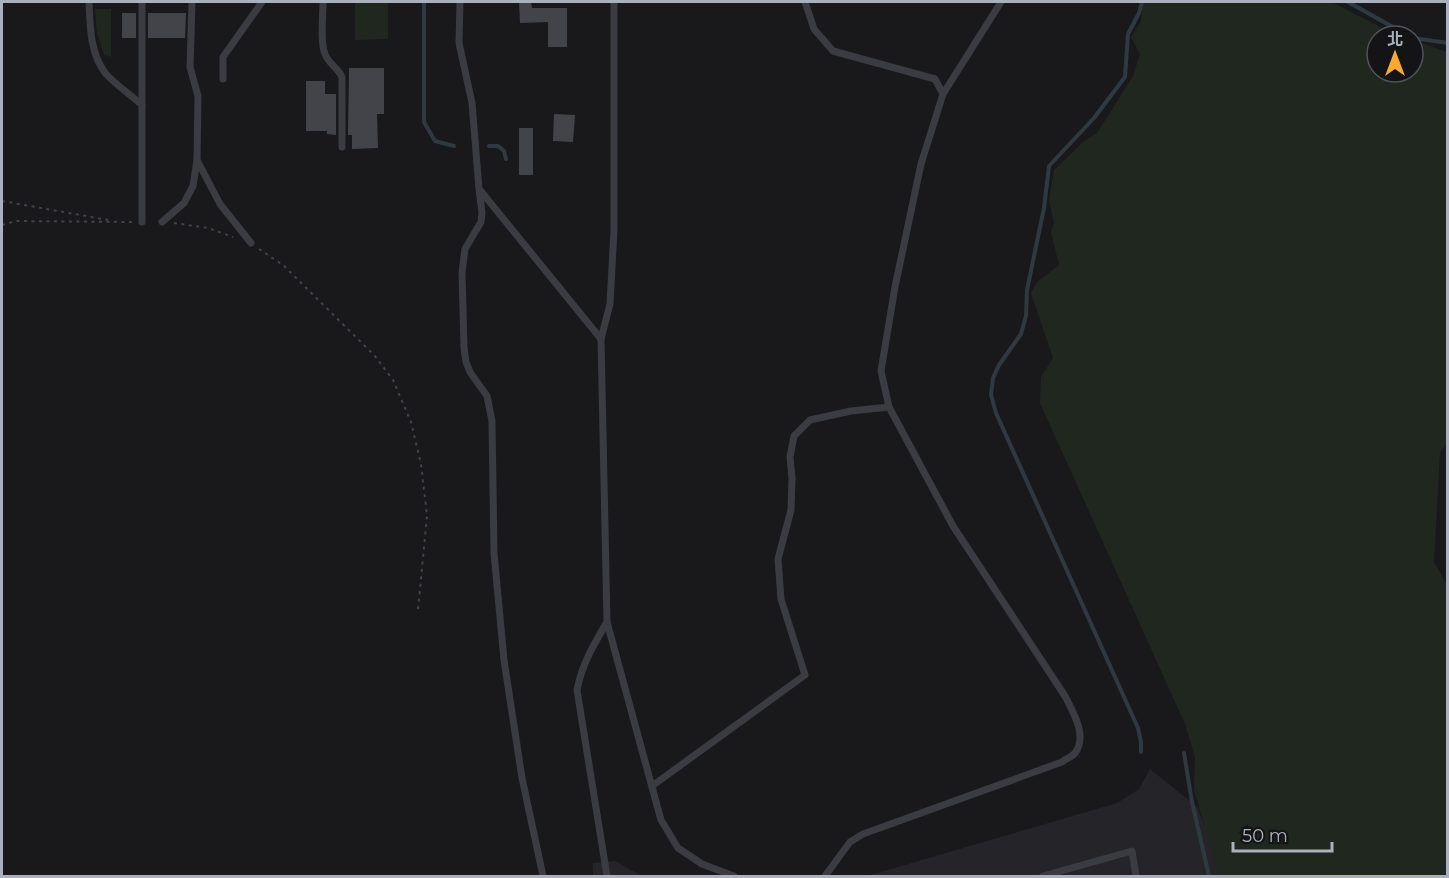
<svg xmlns="http://www.w3.org/2000/svg" width="1449" height="878" font-family="Montserrat,'Noto Sans TC',sans-serif">
<rect width="100%" height="100%" fill="#19191c"/>
<g fill="#252529">
<path d="M1150,769L1197,807L1205,826L1221,876H867L1117,803L1139,789Z"/>
<path d="M615,861L642,876H593V863Z"/>
</g>
<g fill="#1f271f">
<path d="M355,2H388V39L355,40Z"/>
<path d="M1143,2H1332L1390,32L1401,36H1377V72H1413V40L1447,52L1448,444L1440,452L1434,562L1448,587L1447,876H1219L1194,790L1195,757L1185,724L1040,403L1041,377L1053,358L1031,293L1037,282L1059,265L1051,232L1054,223L1049,201L1054,170L1083,142L1097,133L1133,76L1140,54L1131,37L1141,21Z"/>
<path d="M95,9H111V57L104,55L97,33Z"/>
</g>
<g fill="none" stroke-linecap="round" stroke-linejoin="round">
<g stroke="#2e3a41" stroke-width="4">
<path d="M424,2V122L435,141L454,146"/>
<path d="M1348,2L1409,36"/>
<path d="M1413,38L1448,43"/>
<path d="M489,146H498L504,151L506,159"/>
<path d="M1141,752V742L1138,728L996,413L991,395L993,378L999,365L1021,334L1026,316L1027,290L1044,208L1049,166L1094,118L1125,77L1128,34L1139,13L1142,2"/>
<path d="M1184,753L1192,802L1209,876"/>
</g>
</g>
<g fill="#434449">
<path d="M519,2H531L532,8H567V47H548V22L520,23Z"/>
<rect x="122" y="13" width="14" height="25"/>
<path d="M148,13H186L185,38H148Z"/>
<path d="M349,68H384V114H377L378,148L352,149V135H348Z"/>
<path d="M306,81H325V94H336V135L327,134V131H306Z"/>
<path d="M554,114L575,115L573,142L553,141Z"/>
<rect x="519" y="128" width="14" height="47"/>
</g>
<g fill="none" stroke-linecap="round" stroke-linejoin="round">
<g stroke="#404348" stroke-width="2" stroke-dasharray="3 4.5" stroke-linecap="butt">
<path d="M2,201L108,220"/>
<path d="M174,223L208,228L233,237"/>
<path d="M2,225L16,221L132,222"/>
<path d="M259,249L283,265L375,356L393,380L411,422L421,464L427,516L418,610"/>
</g>
<g stroke="#3a3c41" stroke-width="7">
<path d="M89,2C90,26 90,54 106,74C116,85 131,95 142,105"/>
<path d="M142,2V222"/>
<path d="M323,2C323,15 320,43 325,54C328,63 338,68 342,77V147"/>
<path d="M460,2L459,43L472,103L479,189L482,213L481,222L465,249L462,273L464,348L466,362L470,372L487,396L492,421L494,553L504,660L522,778L543,876"/>
<path d="M805,2L814,29L833,51L935,79L943,94L921,164L895,287L881,371L889,407L953,526L1065,696C1073,712 1088,736 1075,753C1072,757 1065,759 1062,762L863,834L850,842L825,876"/>
<path d="M223,79V57L262,2"/>
<path d="M943,94L1001,2"/>
<path d="M197,160L220,204L251,243"/>
<path d="M480,190L601,339"/>
<path d="M162,222L184,203L193,186L197,160L198,96L190,67L192,2"/>
<path d="M607,622L661,820L678,848L702,864L734,876"/>
<path d="M652,786L805,675L781,599L778,559L791,510L792,478L790,457L794,436L810,420L851,411L889,407"/>
<path d="M607,876L577,690C582,664 594,644 607,622L601,339L610,304L614,230V2"/>
<path d="M1043,876L1132,851L1136,876"/>
</g>
</g>
<rect width="1449" height="878" fill="none" stroke="#abb1bc" stroke-width="6"/>
<g transform="translate(1395 54)"><circle r="28" fill="#141417" stroke="#505359" stroke-width="1.5"/>
<path d="M0-4.5L10 22L0 15L-10 22Z" fill="#faaa33"/>
<text y="-9" font-size="16" font-weight="bold" text-anchor="middle" fill="#abb1bc">北</text>
</g>
<path d="M1233 842v9h99v-9" fill="none" stroke="#abb1bc" stroke-width="3"/>
<text x="1242" y="842" font-size="18" fill="#abb1bc" stroke="#141417" stroke-width="4.5" paint-order="stroke">50 m</text>
</svg>
